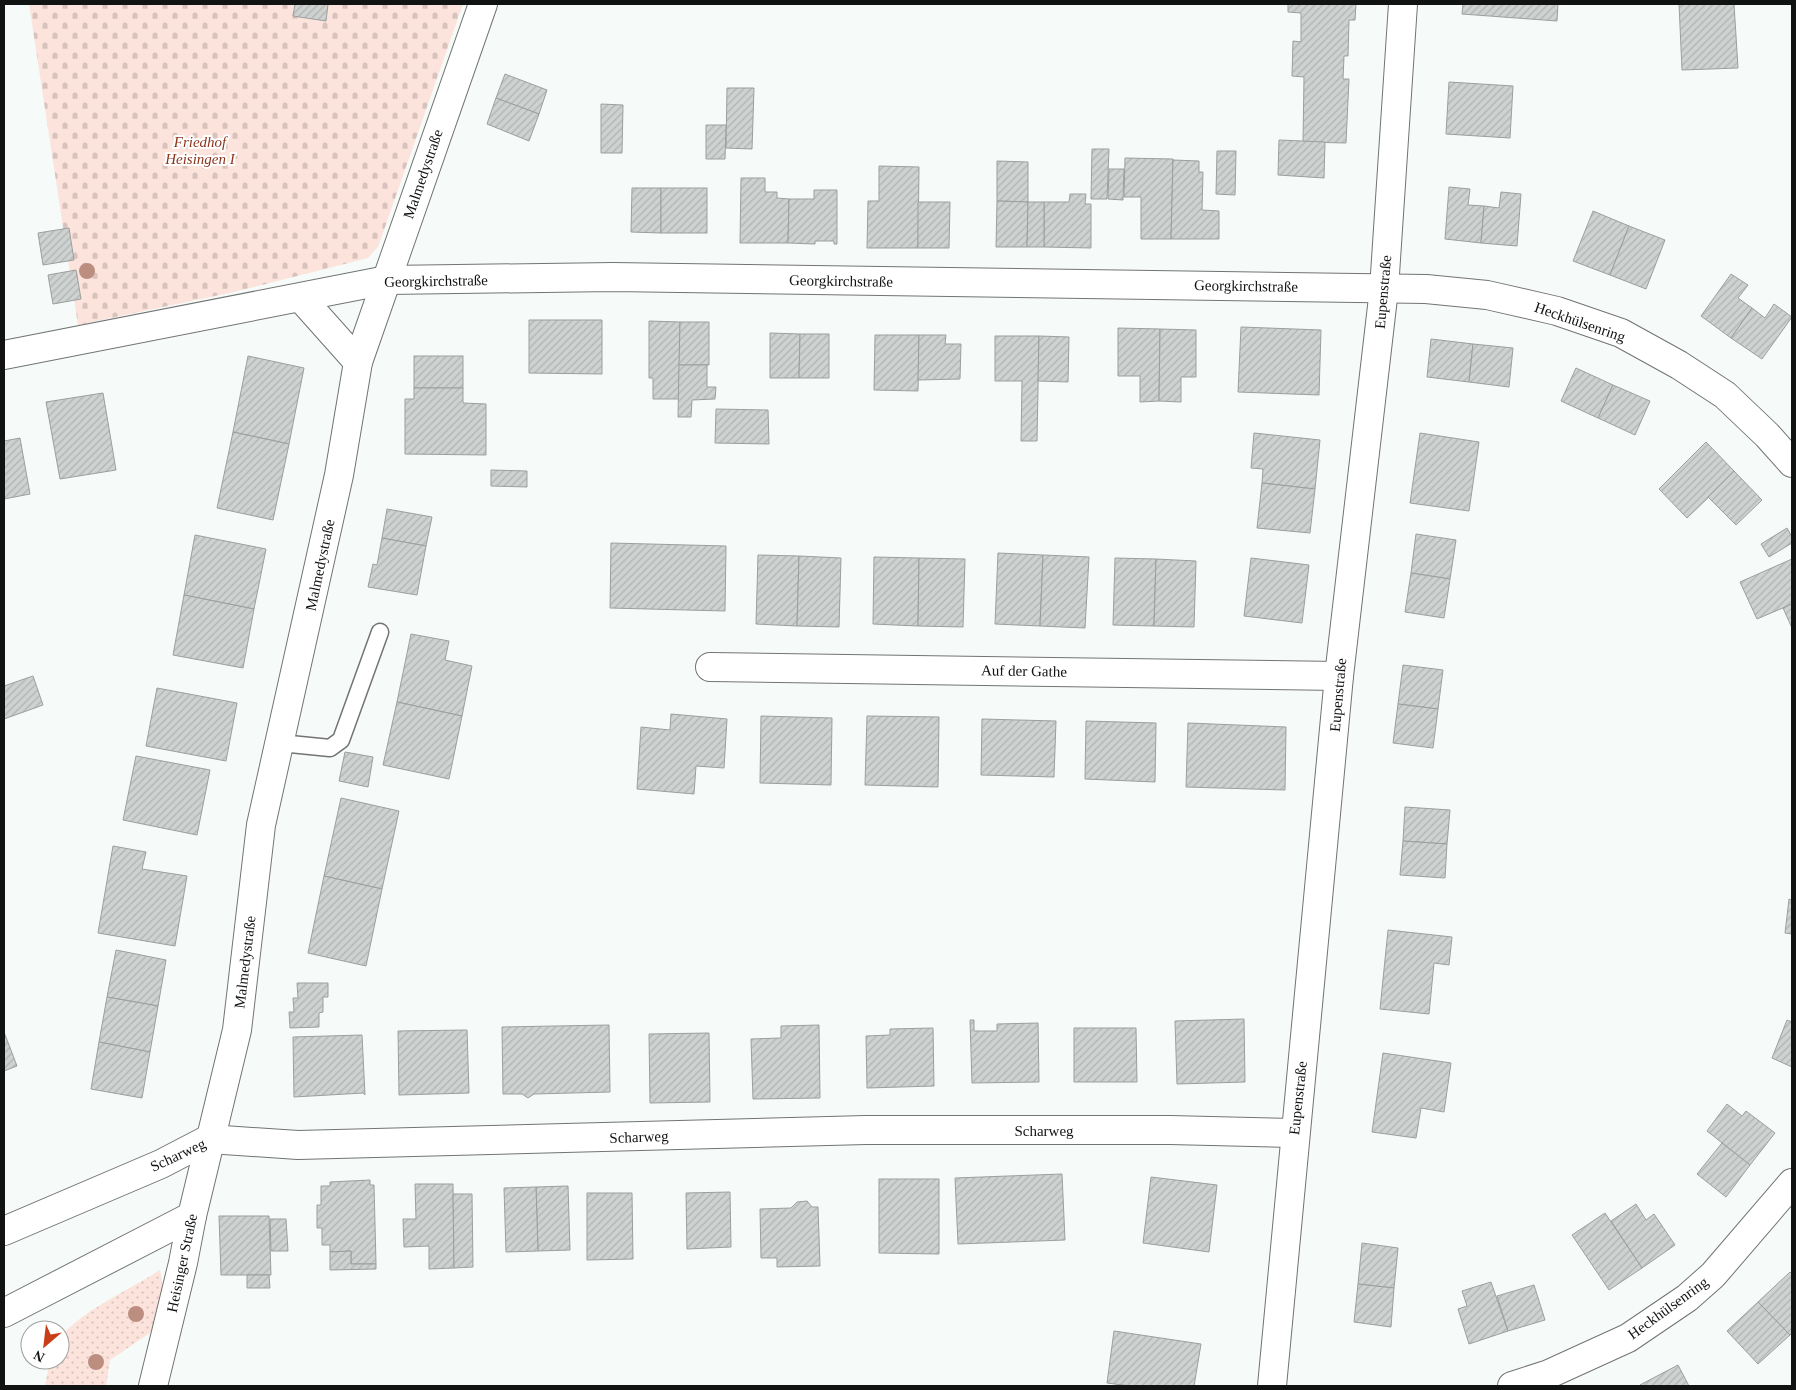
<svg xmlns="http://www.w3.org/2000/svg" width="1796" height="1390" font-family="'Times New Roman',serif">
<defs>
<pattern id="cemetery-stones" width="16" height="16" patternUnits="userSpaceOnUse" patternTransform="scale(1.25)"><rect width="16" height="16" fill="#fce3dc"/><path d="M2 7V4a2 2 0 0 1 4 0v3zM10 15v-3a2 2 0 0 1 4 0v3z" fill="#d7c2bc"/></pattern>
<pattern id="park-dots" width="8" height="8" patternUnits="userSpaceOnUse" patternTransform="scale(1.25)"><rect width="8" height="8" fill="#fce3dc"/><path d="M2 2h.1M6 6h.1" fill="none" stroke="#d7c2bc" stroke-width="1.8" stroke-linecap="round"/></pattern>
<pattern id="building-hatch" width="6" height="6" patternUnits="userSpaceOnUse" patternTransform="scale(1.25)"><rect width="6" height="6" fill="#ced2d0"/><path d="M-1 1l2-2M0 6l6-6M5 7l2-2" fill="none" stroke="#b0b3b2"/></pattern>
</defs>
<rect width="100%" height="100%" fill="#f6faf8"/>
<path fill="url(#cemetery-stones)" d="M29,4H463L378,247L368,258L234,292L78,325Z"/>
<path fill="url(#park-dots)" d="M160,1270C165,1291 161,1314 150,1333L110,1360L106,1386H45L50,1360H60V1337C88,1307 126,1292 160,1270Z"/>
<g fill="url(#building-hatch)" stroke="#9c9f9d">
<path d="M295,4H328L326,21L293,16Z"/>
<path d="M1288,4H1356L1355,20H1349L1348,56H1344L1343,79H1349L1346,143L1303,142L1304,77L1292,76L1293,41L1301,42V13L1288,12Z"/>
<path d="M1463,4H1558L1557,21L1462,14Z"/>
<path d="M1679,4H1734L1738,68L1682,70Z"/>
<path d="M505,74L547,90L539,114L496,98Z"/>
<path d="M1449,82L1513,86L1510,138L1446,134Z"/>
<path d="M727,88H754L752,149L726,148Z"/>
<path d="M496,98L539,114L529,141L487,124Z"/>
<path d="M601,104L623,105L622,153H601Z"/>
<path d="M706,125H726L725,159H706Z"/>
<path d="M1279,140L1325,142L1324,178L1278,175Z"/>
<path d="M1092,149H1109L1107,199H1091Z"/>
<path d="M1217,151H1236L1235,195L1216,194Z"/>
<path d="M1125,158L1173,159L1171,239H1141V197H1124Z"/>
<path d="M1173,160L1199,161V172H1203L1202,210L1219,211V239H1171Z"/>
<path d="M997,161L1028,162V202L997,201Z"/>
<path d="M879,166L919,167L918,248H867L868,201H879Z"/>
<path d="M1109,169H1124L1123,200L1108,199Z"/>
<path d="M741,178H765V192H777V198L789,199L788,243H740Z"/>
<path d="M1449,187L1470,189L1468,205L1484,206L1481,243L1445,239Z"/>
<path d="M632,188H661V233L631,232Z"/>
<rect x="661" y="188" width="46" height="45"/>
<path d="M814,190H837V244H834V241H815V244L788,243L789,199H814Z"/>
<path d="M1501,192L1521,194L1517,246L1481,243L1484,206L1499,208Z"/>
<path d="M1070,194H1086L1085,204H1091V248L1044,247V202H1069Z"/>
<path d="M997,201L1028,202L1027,247H996Z"/>
<path d="M918,202H950L949,248H918Z"/>
<path d="M1028,202H1044V247H1027Z"/>
<path d="M1593,211L1629,226L1610,275L1573,261Z"/>
<path d="M1629,226L1665,240L1646,289L1610,275Z"/>
<path d="M69,228L74,260L43,265L38,233Z"/>
<path d="M76,270L81,299L53,304L48,275Z"/>
<path d="M1731,274L1748,285L1738,298L1752,308L1731,338L1701,316Z"/>
<path d="M1774,304L1792,317L1762,359L1731,338L1752,308L1765,318Z"/>
<path d="M529,320H602V374L529,373Z"/>
<path d="M649,321L680,322L679,399H653V378H649Z"/>
<path d="M680,322H709V365H679Z"/>
<path d="M1241,327L1321,330L1319,395L1238,392Z"/>
<path d="M1118,328L1160,329L1159,401L1140,402V376H1118Z"/>
<path d="M1160,329L1196,330V377H1181V402L1159,401Z"/>
<path d="M770,333L800,334L799,378H770Z"/>
<path d="M800,334H829V378H799Z"/>
<path d="M875,335H919L918,391L874,390Z"/>
<path d="M919,335H946L945,344H961L960,379L918,380Z"/>
<path d="M995,336H1039L1037,441H1021L1022,381H995Z"/>
<path d="M1039,336L1069,337L1068,382L1038,381Z"/>
<path d="M1431,339L1473,344L1469,382L1427,377Z"/>
<path d="M1473,344L1513,348L1509,387L1469,382Z"/>
<path d="M248,356L304,368L289,444L233,432Z"/>
<rect x="414" y="356" width="49" height="32"/>
<path d="M679,365H707V387H716L715,399L692,400L691,417H678Z"/>
<path d="M1576,368L1613,385L1598,418L1561,401Z"/>
<path d="M1613,385L1650,401L1635,435L1598,418Z"/>
<path d="M414,388H463V403L486,404V455L405,454V399H414Z"/>
<path d="M103,393L116,470L60,479L46,402Z"/>
<path d="M716,409L768,410L769,444L715,443Z"/>
<path d="M233,432L289,444L273,520L217,508Z"/>
<path d="M1254,433L1320,440L1315,489L1262,483L1263,469L1251,468Z"/>
<path d="M1420,433L1479,442L1469,511L1410,503Z"/>
<path d="M20,438L30,494L4,499V441Z"/>
<path d="M1706,442L1735,472L1687,518L1659,489Z"/>
<path d="M491,470L527,471V487L491,486Z"/>
<path d="M1734,471L1762,500L1736,525L1708,497Z"/>
<path d="M1262,483L1315,489L1310,533L1257,528Z"/>
<path d="M387,509L432,517L426,546L382,538Z"/>
<path d="M1787,528L1792,537V543L1769,557L1761,544Z"/>
<path d="M1416,534L1456,540L1450,579L1411,573Z"/>
<path d="M195,535L266,549L254,609L184,595Z"/>
<path d="M382,538L426,546L417,595L368,587L373,564L377,565Z"/>
<path d="M611,543L726,546L725,611L610,608Z"/>
<path d="M998,553L1043,555L1040,626L995,624Z"/>
<path d="M758,555L799,556L797,626L756,624Z"/>
<path d="M1043,555L1089,557L1085,628L1040,626Z"/>
<path d="M799,556L841,558L839,627L797,626Z"/>
<path d="M874,557L919,558L918,626L873,624Z"/>
<path d="M919,558L965,559L963,627L918,626Z"/>
<path d="M1115,558L1156,559L1154,626L1113,625Z"/>
<path d="M1251,558L1309,565L1302,623L1244,616Z"/>
<path d="M1156,559L1196,561L1194,627L1154,626Z"/>
<path d="M1792,559V604L1757,619L1740,582Z"/>
<path d="M1411,573L1450,579L1444,618L1405,612Z"/>
<path d="M184,595L254,609L243,668L173,655Z"/>
<path d="M1792,604V628L1783,608Z"/>
<path d="M411,634L449,641L445,660L472,666L462,716L397,702Z"/>
<path d="M1403,665L1443,670L1438,709L1398,704Z"/>
<path d="M33,676L43,705L4,719V686Z"/>
<path d="M157,688L237,703L226,761L146,746Z"/>
<path d="M397,702L462,716L449,779L383,765Z"/>
<path d="M1398,704L1438,709L1433,748L1393,743Z"/>
<path d="M671,714L727,719L724,768L696,766L694,794L637,789L641,727L670,730Z"/>
<path d="M761,716L832,718L831,785L760,783Z"/>
<path d="M867,716L939,717L938,787L865,785Z"/>
<path d="M982,719L1056,721L1054,777L981,775Z"/>
<path d="M1086,721L1156,723L1155,782L1085,779Z"/>
<path d="M1188,723L1286,727L1285,790L1186,787Z"/>
<path d="M345,752L373,757L368,787L339,781Z"/>
<path d="M136,756L210,770L197,835L123,820Z"/>
<path d="M341,798L399,811L382,889L324,876Z"/>
<path d="M1405,807L1450,810L1447,844L1403,841Z"/>
<path d="M1403,841L1447,844L1445,878L1400,875Z"/>
<path d="M113,846L146,852L142,869L187,876L175,946L98,933Z"/>
<path d="M324,876L382,889L366,966L308,953Z"/>
<path d="M1789,899L1792,900V934L1785,933Z"/>
<path d="M1388,930L1452,937L1449,965L1434,963L1429,1014L1380,1009Z"/>
<path d="M116,950L166,960L158,1006L107,997Z"/>
<path d="M297,983H328V997H323V1012L319,1013V1027L290,1028L289,1012H294L293,998H298Z"/>
<path d="M107,997L158,1006L150,1052L99,1042Z"/>
<path d="M1244,1019L1245,1082L1177,1084L1175,1021Z"/>
<path d="M970,1020H974V1031H997V1024L1038,1023L1039,1082L972,1083Z"/>
<path d="M1787,1020L1792,1022V1067L1772,1058Z"/>
<path d="M609,1025L610,1092L534,1094L528,1098L522,1094H503L502,1027Z"/>
<path d="M819,1025L820,1098L753,1099L751,1039L781,1038V1026Z"/>
<path d="M933,1028L934,1086L867,1088L866,1036L890,1035V1029Z"/>
<path d="M1074,1028H1136L1137,1082H1074Z"/>
<path d="M467,1030L469,1093L399,1095L398,1031Z"/>
<path d="M4,1032L17,1066L4,1071Z"/>
<path d="M709,1033L710,1102L650,1103L649,1034Z"/>
<path d="M362,1035L365,1095L363,1093L294,1097L293,1037Z"/>
<path d="M99,1042L150,1052L142,1098L91,1089Z"/>
<path d="M1383,1053L1451,1063L1444,1112L1421,1108L1416,1138L1372,1132Z"/>
<path d="M1727,1104L1742,1116L1746,1111L1775,1133L1750,1165L1707,1131Z"/>
<path d="M1722,1143L1750,1165L1726,1197L1697,1174Z"/>
<path d="M1062,1174L1065,1240L958,1244L955,1178Z"/>
<path d="M1151,1177L1217,1185L1209,1252L1143,1243Z"/>
<path d="M879,1179H939V1254L879,1253Z"/>
<path d="M370,1180V1185H374L376,1264H351V1251L330,1252V1245H322V1228H317V1205H321V1186H330V1182Z"/>
<path d="M415,1184H453L454,1268L429,1269V1246L404,1247L403,1219H416Z"/>
<path d="M568,1186L570,1250L538,1251L536,1187Z"/>
<path d="M536,1187L538,1251L506,1252L504,1188Z"/>
<path d="M730,1192L731,1247L687,1249L686,1193Z"/>
<path d="M587,1193H632L633,1259L587,1260Z"/>
<path d="M453,1194H472L473,1267L454,1268Z"/>
<path d="M807,1201L812,1207H818L820,1266L777,1267V1258H761L760,1209L791,1208L797,1202Z"/>
<path d="M1636,1204L1646,1220L1654,1214L1675,1245L1642,1268L1611,1221Z"/>
<path d="M1605,1213L1642,1268L1609,1290L1572,1235Z"/>
<path d="M219,1216H269L271,1275H221Z"/>
<path d="M270,1219H286L288,1251H271Z"/>
<path d="M1362,1243L1398,1248L1394,1288L1358,1284Z"/>
<path d="M351,1251V1264H376V1269L330,1270V1252Z"/>
<path d="M1790,1272L1792,1274V1333L1790,1335L1758,1302Z"/>
<path d="M247,1275H269L270,1288H247Z"/>
<path d="M1491,1282L1508,1331L1469,1344L1458,1309L1467,1306L1462,1291Z"/>
<path d="M1358,1284L1394,1288L1391,1327L1354,1322Z"/>
<path d="M1534,1285L1545,1320L1508,1331L1497,1296Z"/>
<path d="M1758,1302L1790,1335L1758,1364L1727,1331Z"/>
<path d="M1114,1331L1201,1344L1194,1386H1130L1107,1383Z"/>
<path d="M1678,1365L1689,1386H1641L1640,1385Z"/>
</g>
<g fill="none" stroke-linecap="round" stroke-linejoin="round">
<defs>
<path id="service" d="M280,743L330,748L341,740L380,632"/>
<g id="minor">
<path d="M301,298L358,362"/>
<path d="M4,355L387,280L613,277L1426,289L1487,295L1557,311L1621,333L1679,365L1725,395L1767,435L1792,463"/>
<path d="M710,667L1339,676"/>
<path d="M209,1139L298,1145L866,1130H1170L1294,1133"/>
<path d="M153,1386L183,1263L192,1216"/>
<path d="M1272,1386L1339,676L1384,289L1403,4"/>
<path d="M1512,1386L1549,1374L1628,1338L1687,1298L1713,1275L1792,1183"/>
</g>
<g id="tertiary">
<path d="M4,1231L161,1164L209,1139"/>
<path d="M4,1313L192,1216L237,1030L261,825L339,475L358,362L483,4"/>
</g>
</defs>
<use href="#service" stroke="#717472" stroke-width="19"/>
<use href="#minor" stroke="#717472" stroke-width="30"/>
<use href="#tertiary" stroke="#717472" stroke-width="30"/>
<use href="#service" stroke="#fff" stroke-width="16"/>
<use href="#minor" stroke="#fff" stroke-width="28"/>
<use href="#tertiary" stroke="#fff" stroke-width="28"/>
</g>
<g fill="#bb8e80">
<circle cx="87" cy="271" r="8"/>
<circle cx="136" cy="1314" r="8"/>
<circle cx="96" cy="1362" r="8"/>
</g>
<g text-anchor="middle" dominant-baseline="central" stroke-width="4" stroke-linejoin="round" paint-order="stroke">
<g font-size="15" font-style="italic" fill="#8b351d" stroke="#fff">
<text x="200" y="142">Friedhof<tspan x="200" dy="17">Heisingen I</tspan></text>
</g>
<g font-size="15" fill="#111212" stroke="#fff">
<text transform="translate(423 174) rotate(-71)">Malmedystraße</text>
<text transform="translate(436 281) rotate(-1)">Georgkirchstraße</text>
<text transform="translate(841 281) rotate(1)">Georgkirchstraße</text>
<text transform="translate(1246 286) rotate(1)">Georgkirchstraße</text>
<text transform="translate(1383 292) rotate(-85)">Eupenstraße</text>
<text transform="translate(1580 322) rotate(19)">Heckhülsenring</text>
<text transform="translate(320 565) rotate(-78)">Malmedystraße</text>
<text transform="translate(1024 671) rotate(1)">Auf der Gathe</text>
<text transform="translate(1338 695) rotate(-85)">Eupenstraße</text>
<text transform="translate(245 962) rotate(-83)">Malmedystraße</text>
<text transform="translate(1298 1098) rotate(-84)">Eupenstraße</text>
<text x="1044" y="1131">Scharweg</text>
<text transform="translate(639 1137) rotate(-2)">Scharweg</text>
<text transform="translate(178 1155) rotate(-25)">Scharweg</text>
<text transform="translate(182 1263) rotate(-78)">Heisinger Straße</text>
<text transform="translate(1668 1308) rotate(-36)">Heckhülsenring</text>
</g>
</g>
<rect width="1796" height="1390" fill="none" stroke="#111212" stroke-width="10"/>
<g transform="translate(45 1345) rotate(208)"><circle r="24" fill="#ffffff" stroke="#a0a0a0"/>
<path d="M0-4L9 19L0 12L-9 19Z" fill="#c83f17"/>
<text y="-8" font-size="14" font-weight="bold" text-anchor="middle" fill="#111212">N</text>
</g>
</svg>
